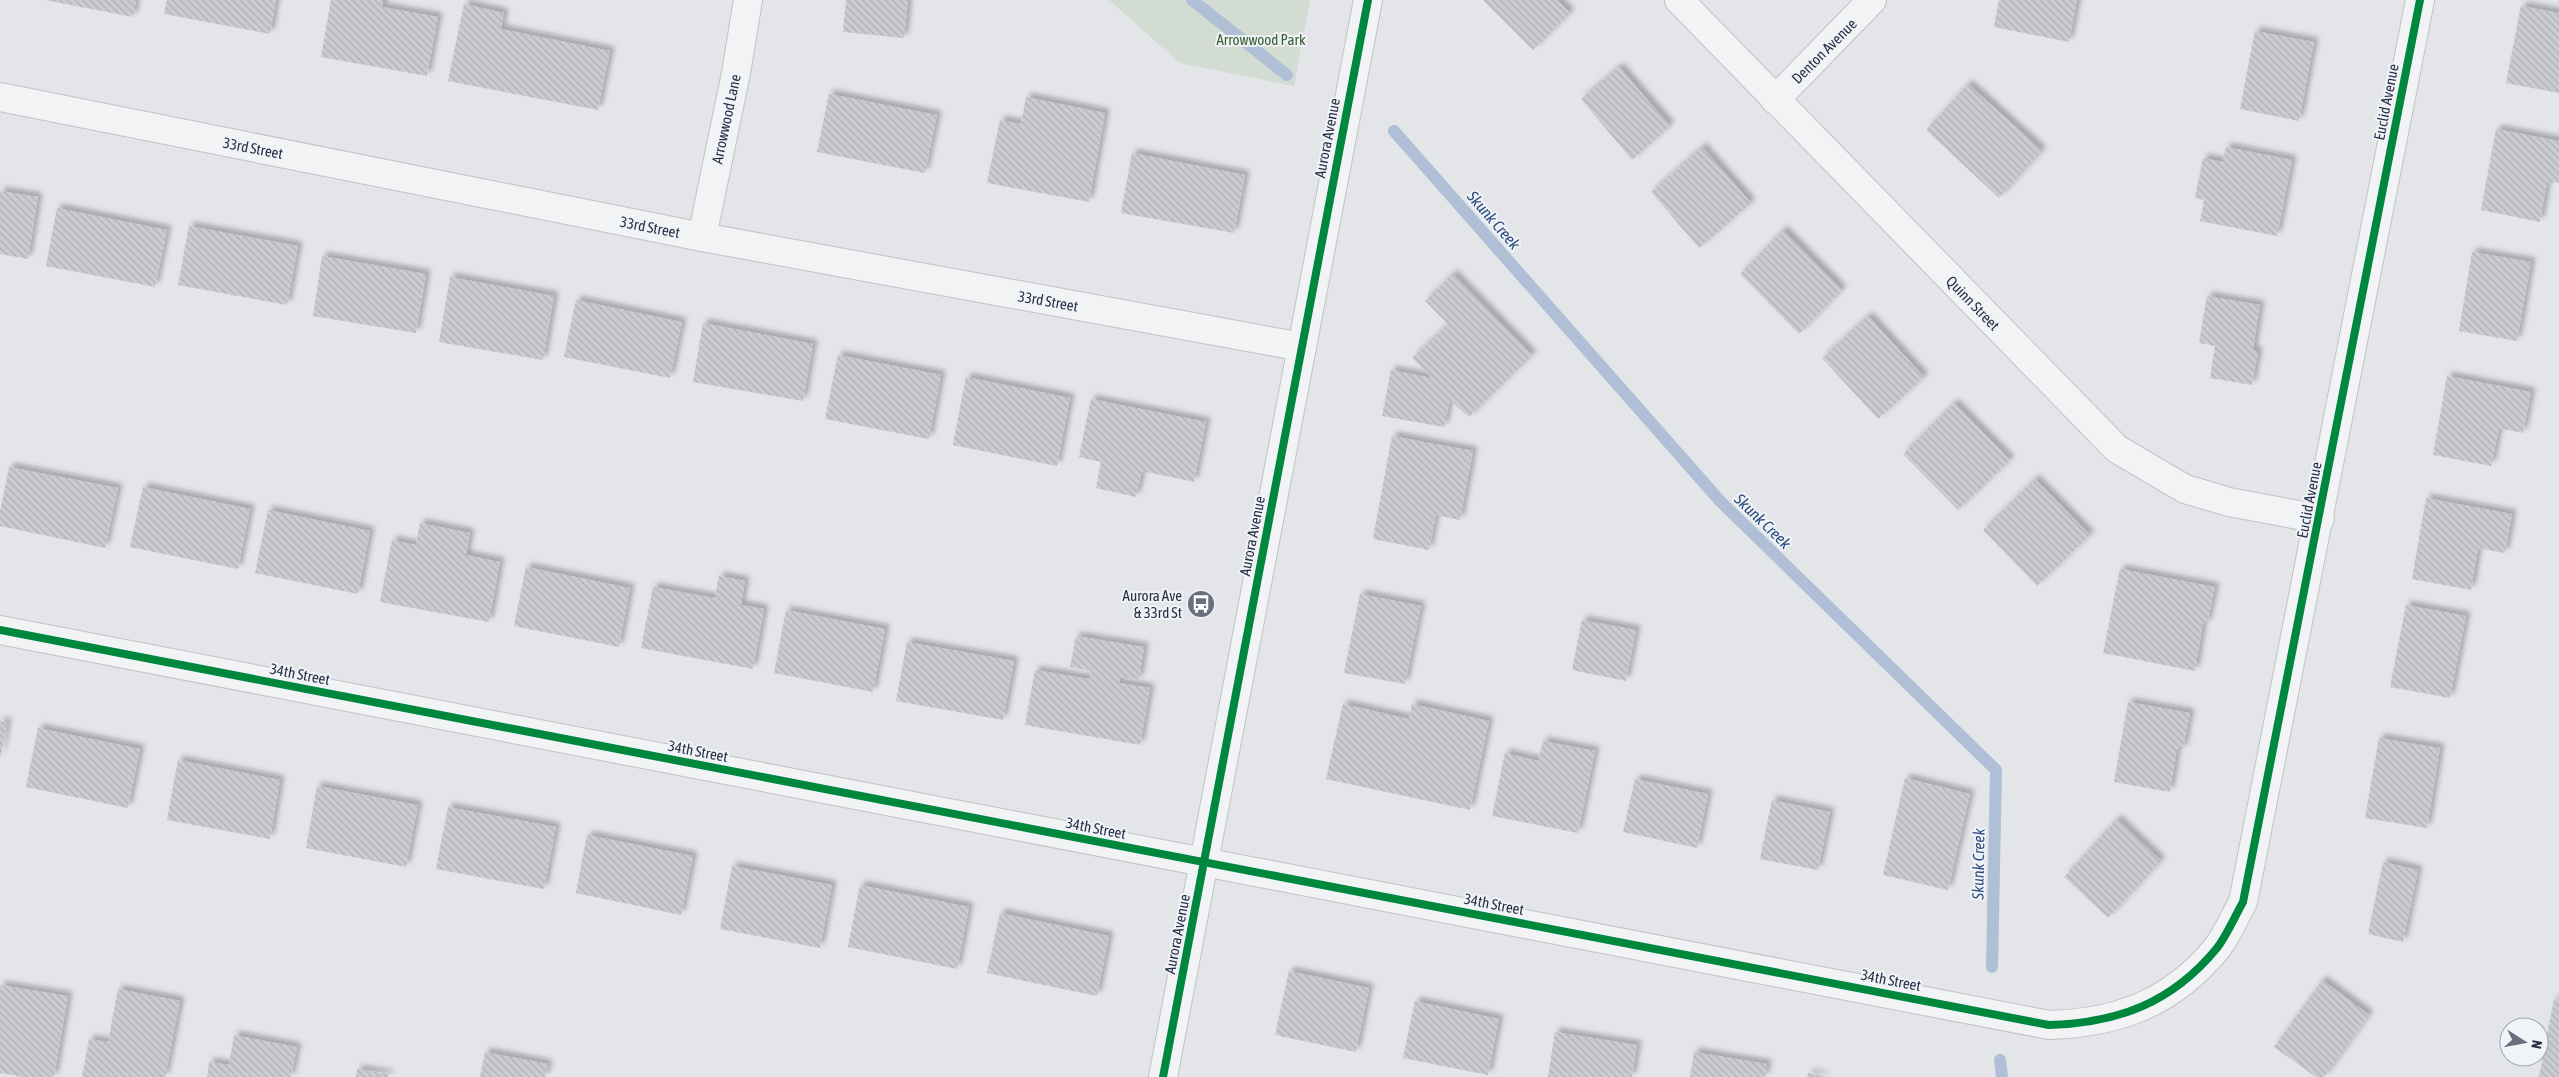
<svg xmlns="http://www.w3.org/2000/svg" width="2559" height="1077" font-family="'Asap Condensed',sans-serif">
<defs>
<pattern id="building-back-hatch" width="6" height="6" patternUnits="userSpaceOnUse" patternTransform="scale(1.25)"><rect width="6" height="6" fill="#caccd0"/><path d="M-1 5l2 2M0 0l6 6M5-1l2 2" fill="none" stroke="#aeb0b4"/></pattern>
<filter id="shadow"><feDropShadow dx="4.5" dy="-4.5" stdDeviation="2.5" flood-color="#0004"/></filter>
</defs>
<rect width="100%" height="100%" fill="#e3e5e8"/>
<path fill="#d2dcd2" d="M1109,0H1310L1294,86L1180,63Z"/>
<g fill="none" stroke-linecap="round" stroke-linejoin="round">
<g stroke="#aebfd6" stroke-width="12">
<path d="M1192,0L1287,75"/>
<path d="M1394,131L1720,501L1996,770L1992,967"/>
<path d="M2000,1060L2002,1077"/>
</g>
</g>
<g fill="url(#building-back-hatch)" filter="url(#shadow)">
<path d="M45,0H136L133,17Z"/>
<path d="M167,0H276L270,34L164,14Z"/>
<path d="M331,0H383L382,7L438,17L427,76L321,57Z"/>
<path d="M846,0H908L904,38L843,32Z"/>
<path d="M1483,0H1557L1570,13L1533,50Z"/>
<path d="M1999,0H2077L2069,42L1994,27Z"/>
<path d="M464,4L504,13L501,29L610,51L598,110L448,81Z"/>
<path d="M2521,6L2559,13V93L2506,83Z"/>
<path d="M2255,31L2314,42L2299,121L2240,109Z"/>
<path d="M1619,67L1670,126L1632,160L1581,99Z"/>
<path d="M1968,84L2042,151L1999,198L1926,130Z"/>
<path d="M829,94L937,115L925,173L817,152Z"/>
<path d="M1026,97L1105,113L1089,202L987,183L1000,120L1021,124Z"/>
<path d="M2496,129L2559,141V183L2547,182L2540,222L2481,210Z"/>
<path d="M1702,147L1751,203L1699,248L1651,192Z"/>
<path d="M2226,147L2292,160L2277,236L2200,221L2204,200L2195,198L2203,158L2223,162Z"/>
<path d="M1132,153L1245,175L1234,233L1121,213Z"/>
<path d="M0,191L38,197L28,259L0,254Z"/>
<path d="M57,208L167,230L155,287L46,266Z"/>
<path d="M189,226L298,246L287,305L178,285Z"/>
<path d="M1783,230L1842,290L1799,334L1740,274Z"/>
<path d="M2472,252L2531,262L2517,341L2459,331Z"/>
<path d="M322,256L426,274L416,333L313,316Z"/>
<path d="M1453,274L1532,355L1469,417L1450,400L1444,427L1382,416L1391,370L1432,378L1412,358L1448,324L1425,301Z"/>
<path d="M450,277L554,296L543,360L439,342Z"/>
<path d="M2207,296L2260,305L2253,350L2258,352L2252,385L2210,378L2215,346L2199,343Z"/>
<path d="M576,300L682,322L670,378L564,357Z"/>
<path d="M1868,316L1924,377L1878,419L1822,358Z"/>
<path d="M703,323L813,344L803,401L693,382Z"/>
<path d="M838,355L941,375L929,439L825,419Z"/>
<path d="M2447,376L2531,392L2523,433L2499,428L2491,466L2433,455Z"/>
<path d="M966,377L1070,398L1057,466L953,445Z"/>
<path d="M1091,399L1206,422L1194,482L1142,471L1136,497L1096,488L1101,462L1079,457Z"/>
<path d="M1954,403L2010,460L1958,510L1903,454Z"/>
<path d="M1392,436L1473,451L1460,520L1436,515L1429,550L1373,539Z"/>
<path d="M9,467L118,488L105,548L0,526V512Z"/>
<path d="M2035,479L2090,535L2037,586L1983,530Z"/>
<path d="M143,487L250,509L238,569L130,547Z"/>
<path d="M2426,498L2512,514L2505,553L2478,548L2471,590L2412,579Z"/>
<path d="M268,510L370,531L358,594L255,573Z"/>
<path d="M420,523L470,533L466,555L500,562L489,622L380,602L392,540L416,545Z"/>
<path d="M526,567L630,588L619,647L514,626Z"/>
<path d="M2120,569L2215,587L2207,624L2203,623L2195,671L2103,653Z"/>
<path d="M719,576L745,581L741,605L764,609L753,669L641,648L653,587L715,598Z"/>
<path d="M1360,594L1421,606L1405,684L1344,673Z"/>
<path d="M2406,605L2466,616L2450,698L2390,687Z"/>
<path d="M786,610L885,629L873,692L774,673Z"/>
<path d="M1582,620L1636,630L1626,681L1572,670Z"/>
<path d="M1076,636L1144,647L1139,680L1120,677L1119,683L1150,688L1140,745L1025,725L1035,670L1089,679L1091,671L1070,667Z"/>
<path d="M907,642L1014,661L1003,720L896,701Z"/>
<path d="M2128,702L2190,713L2183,749H2177L2170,792L2114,782Z"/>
<path d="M1343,704L1409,719L1412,704L1489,721L1470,810L1326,779Z"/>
<path d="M0,721L7,723L1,756H0Z"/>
<path d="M38,728L140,749L128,808L26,787Z"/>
<path d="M2379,738L2440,748L2427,828L2365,818Z"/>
<path d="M1543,741L1595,751L1578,833L1492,816L1505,753L1538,761Z"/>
<path d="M178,760L280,780L270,839L167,820Z"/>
<path d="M1905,778L1970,794L1948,890L1883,875Z"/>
<path d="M1635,779L1708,794L1697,848L1623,832Z"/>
<path d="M317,786L418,805L406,867L306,848Z"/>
<path d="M1772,800L1830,812L1818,870L1760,859Z"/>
<path d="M448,807L556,827L544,889L436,869Z"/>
<path d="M2117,819L2161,861L2108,918L2064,877Z"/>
<path d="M587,835L693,856L681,915L576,893Z"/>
<path d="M2383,862L2418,870L2403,942L2368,934Z"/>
<path d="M732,866L832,885L820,948L720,929Z"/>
<path d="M860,885L969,907L957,969L848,947Z"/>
<path d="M1000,913L1109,936L1097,996L987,973Z"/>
<path d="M1289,971L1369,988L1356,1052L1275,1035Z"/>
<path d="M2322,980L2369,1015L2324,1077H2316L2274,1047Z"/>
<path d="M0,985L68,996L54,1077H23L0,1073Z"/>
<path d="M118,989L180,1001L165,1077H82L89,1039L108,1042Z"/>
<path d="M2554,999L2559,1000V1077H2539Z"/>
<path d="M1415,1001L1499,1019L1488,1075L1403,1058Z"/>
<path d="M1555,1032L1637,1045L1632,1077H1548Z"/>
<path d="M234,1035L297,1047L291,1077H207L209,1062L229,1065Z"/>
<path d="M485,1052L548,1064L545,1077H480Z"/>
<path d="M1694,1052L1767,1064L1765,1077H1690Z"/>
<path d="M357,1069L388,1074V1077H356Z"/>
<path d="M1808,1073L1825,1076V1077H1807Z"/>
</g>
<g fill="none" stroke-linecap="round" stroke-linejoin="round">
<defs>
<g id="street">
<path d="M1679,0L2117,449L2185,489L2229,502L2320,519"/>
<path d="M0,97L702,237L1302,347"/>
<path d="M1775,100L1872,0"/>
<path d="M702,237L736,73L748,0"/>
<path d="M0,630L2049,1025C2118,1023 2172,1003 2217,948C2227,935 2235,916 2243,902L2420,0"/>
<path d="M1163,1077L1368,0"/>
</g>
</defs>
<use href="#street" stroke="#c0c2c6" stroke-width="30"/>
<use href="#street" stroke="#f2f3f4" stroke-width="28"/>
<defs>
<g id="cycleway">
<path d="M0,630L2049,1025C2118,1023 2172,1003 2217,948C2227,935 2235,916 2243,902L2420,0"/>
<path d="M1163,1077L1368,0"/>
</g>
</defs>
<use href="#cycleway" stroke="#f0f3f8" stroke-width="11"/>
<use href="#cycleway" stroke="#00873e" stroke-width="8"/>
</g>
<defs>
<symbol id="bus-disc" viewBox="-11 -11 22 22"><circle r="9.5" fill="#696f7d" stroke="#f0f3f8"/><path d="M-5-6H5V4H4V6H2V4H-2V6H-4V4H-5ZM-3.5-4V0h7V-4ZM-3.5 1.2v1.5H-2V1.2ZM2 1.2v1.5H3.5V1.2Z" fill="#fff"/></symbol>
</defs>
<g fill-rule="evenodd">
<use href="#bus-disc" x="1185" y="588" width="32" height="32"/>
</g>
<g text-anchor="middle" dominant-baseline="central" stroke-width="4" stroke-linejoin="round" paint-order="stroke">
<g font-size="15" fill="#396132" stroke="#f0f3f8">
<text x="1261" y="39">Arrowwood Park</text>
</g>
<g font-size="15" fill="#273044" stroke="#f0f3f8">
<text transform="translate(1824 51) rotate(-45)">Denton Avenue</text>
<text transform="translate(2386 102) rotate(-79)">Euclid Avenue</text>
<text transform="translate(726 119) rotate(-78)">Arrowwood Lane</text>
<text transform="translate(1327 138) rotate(-79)">Aurora Avenue</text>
<text transform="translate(253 148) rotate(11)">33rd Street</text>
<text transform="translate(650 227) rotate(11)">33rd Street</text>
<text transform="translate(1048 301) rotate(10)">33rd Street</text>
<text transform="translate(1973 303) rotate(46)">Quinn Street</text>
<text transform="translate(2309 500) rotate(-79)">Euclid Avenue</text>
<text transform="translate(1252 536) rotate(-79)">Aurora Avenue</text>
<text transform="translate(300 674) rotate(11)">34th Street</text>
<text transform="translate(698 751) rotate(11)">34th Street</text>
<text transform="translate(1096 828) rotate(11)">34th Street</text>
<text transform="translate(1494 904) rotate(11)">34th Street</text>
<text transform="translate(1177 934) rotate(-79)">Aurora Avenue</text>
<text transform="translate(1891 980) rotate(11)">34th Street</text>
</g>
<g font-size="15" fill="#273044" stroke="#f0f3f8" text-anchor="end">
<text x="1182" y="595">Aurora Ave<tspan x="1182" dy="17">&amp; 33rd St</tspan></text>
</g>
<g font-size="16" font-style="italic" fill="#2c4b7d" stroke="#f0f3f8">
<text transform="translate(1494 220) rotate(49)">Skunk Creek</text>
<text transform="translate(1763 521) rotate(44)">Skunk Creek</text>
<text transform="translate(1978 864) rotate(-89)">Skunk Creek</text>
</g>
</g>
<g transform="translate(2524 1042) rotate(101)"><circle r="24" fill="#f0f3f8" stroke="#a0a5b0"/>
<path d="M0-4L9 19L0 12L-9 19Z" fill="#696f7d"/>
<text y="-8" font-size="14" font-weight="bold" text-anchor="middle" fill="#273044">N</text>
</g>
</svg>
